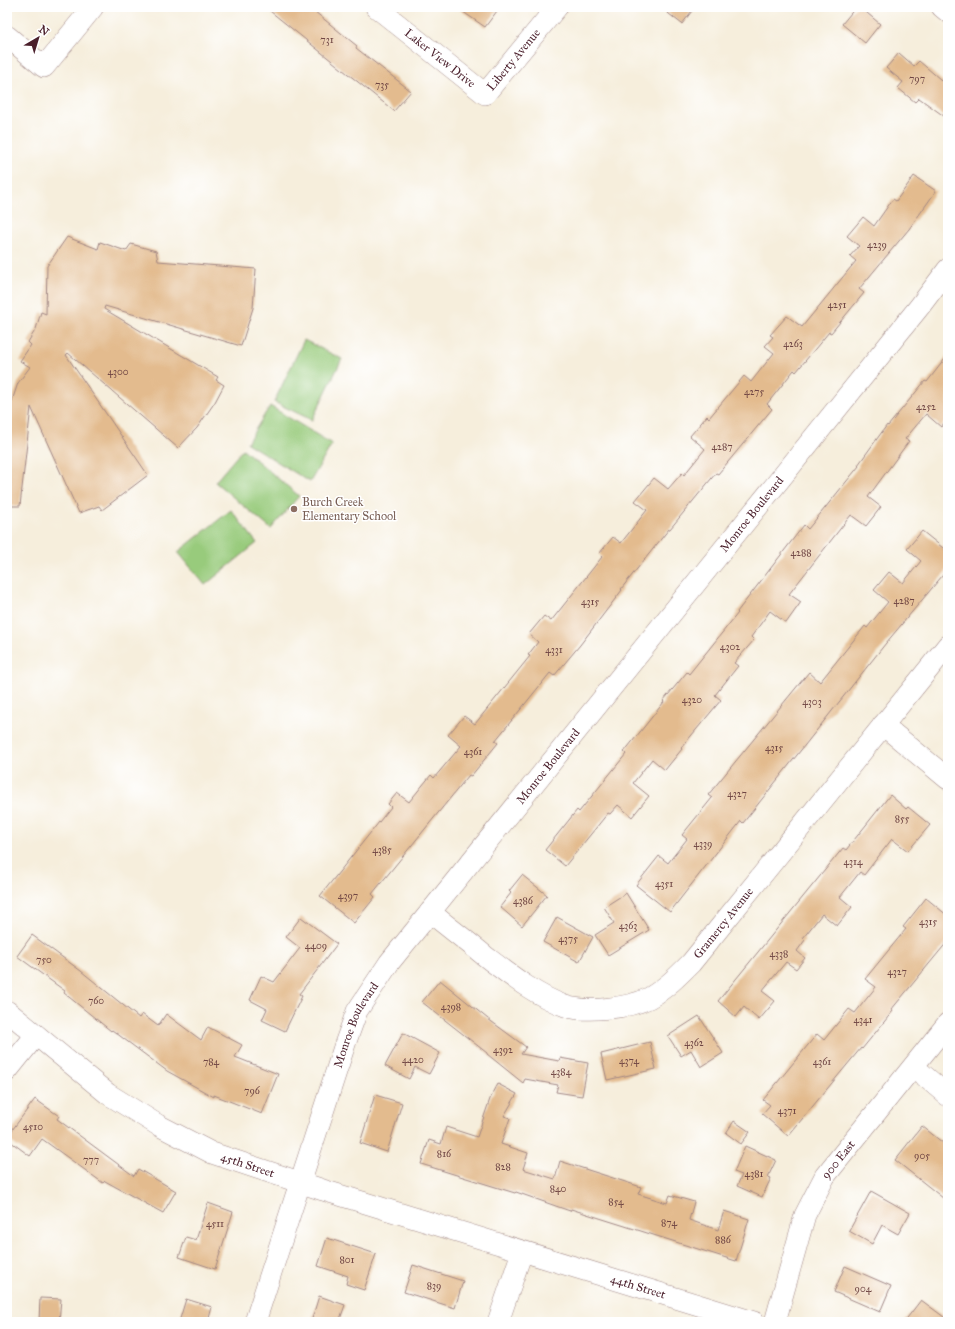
<svg xmlns="http://www.w3.org/2000/svg" width="955" height="1329" font-family="'IM FELL Great Primer',serif">
<rect width="100%" height="100%" fill="#fff"/>
<filter id="ink" filterUnits="userSpaceOnUse"><feTurbulence type="fractalNoise" baseFrequency=".025" numOctaves="2"/><feDisplacementMap in="SourceGraphic" scale="8" xChannelSelector="R" yChannelSelector="G"/><feConvolveMatrix kernelMatrix="1 2 1 2 8 2 1 2 1" color-interpolation-filters="sRGB"/></filter>
<filter id="wash" filterUnits="userSpaceOnUse"><feTurbulence type="fractalNoise" baseFrequency=".012" numOctaves="4" result="noise"/><feDisplacementMap in="SourceGraphic" scale="16" xChannelSelector="R" yChannelSelector="G"/><feGaussianBlur stdDeviation="0.9" result="paint"/><feColorMatrix in="noise" values="0 0 0 0 0 0 0 0 0 0 0 0 0 0 0 0 0 1.4 0 .05"/><feComposite in="paint" operator="in"/></filter>
<g filter="url(#wash)">
<rect width="100%" height="100%" fill="#f6eedc"/>
<g fill="#98cb7c" stroke="#717554">
<path d="M304,340L342,359L312,420L274,402Z"/>
<path d="M270,406L332,444L310,482L247,443Z"/>
<path d="M243,449L299,496L271,529L215,482Z"/>
<path d="M231,510L257,543L205,585L178,552Z"/>
</g>
<g id="blocks">
<g fill="#e3bb8e">
<path d="M265,7H309L357,46L356,48L411,91L394,111Z"/>
<path d="M456,7H500L485,27Z"/>
<path d="M660,7H695L682,24Z"/>
<path d="M856,7H860L880,24L865,43L842,24Z"/>
<path d="M899,53L914,66L919,61L948,86V119L919,98L915,102L898,88L903,82L886,68Z"/>
<path d="M914,176L936,191L909,229L859,289L864,293L831,333L829,332L796,372L794,370L767,404L772,409L718,474L716,473L670,529H669L621,589L622,590L580,645L554,676L550,673L495,741L498,743L471,776L469,775L372,894L375,897L354,923L320,896L391,807L388,804L397,793L409,802L431,775L434,778L461,746L448,735L464,716L475,724L530,656L528,655L538,642L529,634L544,616L551,621L602,557L599,554L613,537L621,543L647,510L635,501L654,478L668,489L682,473L684,475L705,449L690,436L707,416L709,418L744,376L751,382L774,353L765,346L773,337L770,335L787,316L802,327L856,261L850,256L859,246L847,236L863,217L874,226L893,199L896,201Z"/>
<path d="M67,237L98,249L100,242L126,251L131,244L156,251L158,261L256,269L253,308L241,346L105,306L104,309L218,377L216,380L224,385L215,402L197,428L178,448L68,353L66,355L148,475L102,510L99,506L79,513L31,407L20,506H7V399L12,401L18,383L30,367L20,361L31,345L28,342L36,329L41,312L46,314L47,266Z"/>
<path d="M948,355V418L941,427L926,414L905,439L909,441L868,497L881,507L866,526L851,515L789,594L801,602L786,623L770,611L751,637L754,640L734,663L738,666L715,695L721,700L681,748L682,749L665,770L652,759L633,783L649,796L632,817L618,805L610,814L608,813L565,866L545,850L577,810L579,812L626,754L624,752L664,702L663,701L687,672L689,674L738,613L737,612L804,525L808,529L859,466L858,465L887,425L888,426L925,381L927,382Z"/>
<path d="M922,531L948,552V569L886,643L743,823L741,821L670,912L636,885L659,856L668,863L687,839L682,835L712,798L708,795L809,672L820,682L865,626L867,628L888,602L874,590L889,572L903,583L921,561L907,549Z"/>
<path d="M890,795L906,809L908,807L930,825L908,851L892,839L864,875L860,872L840,897L852,907L837,926L822,914L803,938L805,940L797,951L805,958L796,969L786,962L762,991L775,1001L759,1020L744,1007L736,1017L718,1001L843,848L846,850Z"/>
<path d="M522,875L547,895L522,926L500,907L511,893L509,891Z"/>
<path d="M626,893L649,930L608,955L595,935L614,923L604,907Z"/>
<path d="M926,898L948,916V941L891,1010L893,1011L862,1049L861,1048L788,1136L762,1114L770,1105L763,1100L817,1034L824,1040L849,1009L855,1013L876,987L865,979L906,929L903,927Z"/>
<path d="M301,917L337,944L299,994L302,996L285,1031L262,1020L267,1009L250,1000L261,976L274,982L300,948L286,937Z"/>
<path d="M557,917L593,937L579,962L543,942Z"/>
<path d="M32,935L81,971L139,1018L142,1014L158,1026L166,1014L201,1040L208,1027L242,1045L235,1057L278,1074L262,1114L214,1095V1097L167,1071L112,1030L111,1031L64,993L65,991L17,956Z"/>
<path d="M440,980L488,1019L526,1047L521,1054L559,1061L560,1058L588,1063L582,1096L556,1092L558,1085L525,1079L523,1083L487,1054V1053L422,1002Z"/>
<path d="M699,1016L723,1053L701,1067L691,1050L681,1056L668,1036Z"/>
<path d="M403,1033L440,1053L429,1074L415,1067L409,1079L385,1066Z"/>
<path d="M650,1042L656,1069L607,1080L601,1054Z"/>
<path d="M498,1084L517,1094L504,1116L510,1118L501,1144L528,1153L523,1169L555,1179L560,1161L641,1187L638,1194L667,1203L670,1195L694,1202L689,1220L718,1230L724,1211L749,1219L736,1261L571,1209L570,1211L516,1192L515,1193L421,1164L429,1140L441,1144L446,1127L477,1137L490,1099Z"/>
<path d="M375,1095L402,1103L387,1152L360,1143Z"/>
<path d="M35,1099L59,1116L57,1119L134,1176L138,1169L176,1191L163,1213L105,1181L103,1183L42,1139L30,1156L7,1139V1137Z"/>
<path d="M734,1121L750,1132L741,1144L726,1133Z"/>
<path d="M922,1126L948,1147V1202L895,1160Z"/>
<path d="M745,1146L776,1160L768,1177L771,1178L762,1197L737,1186L742,1175L734,1172Z"/>
<path d="M871,1191L910,1213L898,1234L882,1225L872,1244L849,1231Z"/>
<path d="M208,1203L233,1212L215,1269L179,1257L186,1237L196,1240Z"/>
<path d="M327,1238L376,1254L364,1290L346,1284L348,1276L318,1266Z"/>
<path d="M413,1265L463,1281L455,1308L404,1292Z"/>
<path d="M845,1266L891,1286L880,1312L834,1292Z"/>
<path d="M319,1296L345,1305L339,1322H311Z"/>
<path d="M40,1298L61,1299L59,1322H39Z"/>
<path d="M186,1299L212,1307L208,1322H179Z"/>
<path d="M921,1300L948,1320V1322H904Z"/>
</g>
</g>
</g>
<g filter="url(#ink)">
<use href="#blocks" fill-opacity="0" stroke="#a08684" stroke-width="1"/>
<g fill="none" stroke-linecap="round" stroke-linejoin="round">
<defs>
<g id="minor">
<path id="s1" d="M376,7L485,94L557,7"/>
<path d="M942,7L948,12"/>
<path d="M7,36L44,67L93,7"/>
<path d="M883,725L948,779"/>
<path id="s2" d="M430,912C448,927 467,941 485,956C510,975 535,995 565,1006C586,1013 629,1008 649,998C665,989 678,976 691,963L948,645"/>
<path id="s3" d="M7,1011L108,1094L158,1125L212,1153L323,1190L754,1322"/>
<path d="M914,1067L948,1096"/>
<path d="M7,1071L36,1035"/>
<path id="s4" d="M255,1322L345,1044L357,1011L389,963L920,306L948,269"/>
<path d="M498,1322L522,1252"/>
<path id="s5" d="M775,1322L805,1215L825,1176L948,1023"/>
</g>
</defs>
<use href="#minor" stroke="#a08684" stroke-width="22"/>
<use href="#minor" stroke="#fff" stroke-width="21"/>
</g>
</g>
<circle fill="#8d6e63" stroke="#fff" stroke-width="1.5" cx="294" cy="509" r="4"/>
<g text-anchor="middle" dominant-baseline="central" stroke-width="3" stroke-linejoin="round" paint-order="stroke">
<g font-size="10" fill="#704644">
<text x="327" y="40">731</text>
<text x="917" y="79">797</text>
<text x="382" y="85">735</text>
<text x="877" y="245">4239</text>
<text x="837" y="305">4251</text>
<text x="793" y="344">4263</text>
<text x="118" y="372">4300</text>
<text x="754" y="392">4275</text>
<text x="926" y="407">4252</text>
<text x="722" y="447">4287</text>
<text x="801" y="553">4288</text>
<text x="904" y="601">4287</text>
<text x="590" y="602">4315</text>
<text x="730" y="647">4302</text>
<text x="554" y="650">4331</text>
<text x="692" y="700">4320</text>
<text x="812" y="702">4303</text>
<text x="774" y="748">4315</text>
<text x="473" y="752">4361</text>
<text x="737" y="794">4327</text>
<text x="902" y="819">855</text>
<text x="703" y="844">4339</text>
<text x="382" y="850">4385</text>
<text x="853" y="862">4314</text>
<text x="664" y="884">4351</text>
<text x="348" y="896">4397</text>
<text x="523" y="901">4386</text>
<text x="928" y="922">4315</text>
<text x="628" y="926">4363</text>
<text x="568" y="939">4375</text>
<text x="316" y="946">4409</text>
<text x="779" y="954">4338</text>
<text x="44" y="960">750</text>
<text x="897" y="972">4327</text>
<text x="96" y="1001">760</text>
<text x="451" y="1007">4398</text>
<text x="863" y="1020">4341</text>
<text x="694" y="1043">4362</text>
<text x="503" y="1050">4392</text>
<text x="413" y="1060">4420</text>
<text x="629" y="1061">4374</text>
<text x="211" y="1062">784</text>
<text x="822" y="1062">4361</text>
<text x="561" y="1072">4384</text>
<text x="252" y="1091">796</text>
<text x="787" y="1111">4371</text>
<text x="33" y="1127">4510</text>
<text x="444" y="1154">816</text>
<text x="922" y="1156">905</text>
<text x="91" y="1160">777</text>
<text x="503" y="1167">828</text>
<text x="754" y="1174">4381</text>
<text x="558" y="1189">840</text>
<text x="616" y="1202">854</text>
<text x="669" y="1223">874</text>
<text x="215" y="1224">4511</text>
<text x="723" y="1240">886</text>
<text x="347" y="1260">801</text>
<text x="434" y="1286">839</text>
<text x="863" y="1289">904</text>
</g>
<g font-size="12" fill="#4a1f2b" stroke="#fff">
<text stroke="none"><textPath href="#s1" startOffset="82">Laker View Drive</textPath></text>
<text stroke="none"><textPath href="#s1" startOffset="184">Liberty Avenue</textPath></text>
<text stroke="none"><textPath href="#s4" startOffset="962">Monroe Boulevard</textPath></text>
<text stroke="none"><textPath href="#s4" startOffset="638">Monroe Boulevard</textPath></text>
<text stroke="none"><textPath href="#s2" startOffset="357">Gramercy Avenue</textPath></text>
<text stroke="none"><textPath href="#s4" startOffset="314">Monroe Boulevard</textPath></text>
<text stroke="none"><textPath href="#s5" startOffset="176">900 East</textPath></text>
<text stroke="none"><textPath href="#s3" startOffset="288">45th Street</textPath></text>
<text stroke="none"><textPath href="#s3" startOffset="697">44th Street</textPath></text>
</g>
<g font-size="12" fill="#785e54" stroke="#fff" text-anchor="start">
<text x="302" y="502">Burch Creek<tspan x="302" dy="14">Elementary School</tspan></text>
</g>
</g>
<rect width="955" height="1329" fill="none" stroke="#fff" stroke-width="24"/>
<g transform="translate(38 38) rotate(38)" stroke="#ffffff" stroke-width="3" paint-order="stroke">
<path d="M0-3L7 15L0 10L-7 15Z" fill="#4a1f2b"/>
<text y="-6" font-size="11" font-weight="bold" text-anchor="middle" fill="#4a1f2b">N</text>
</g>
</svg>
